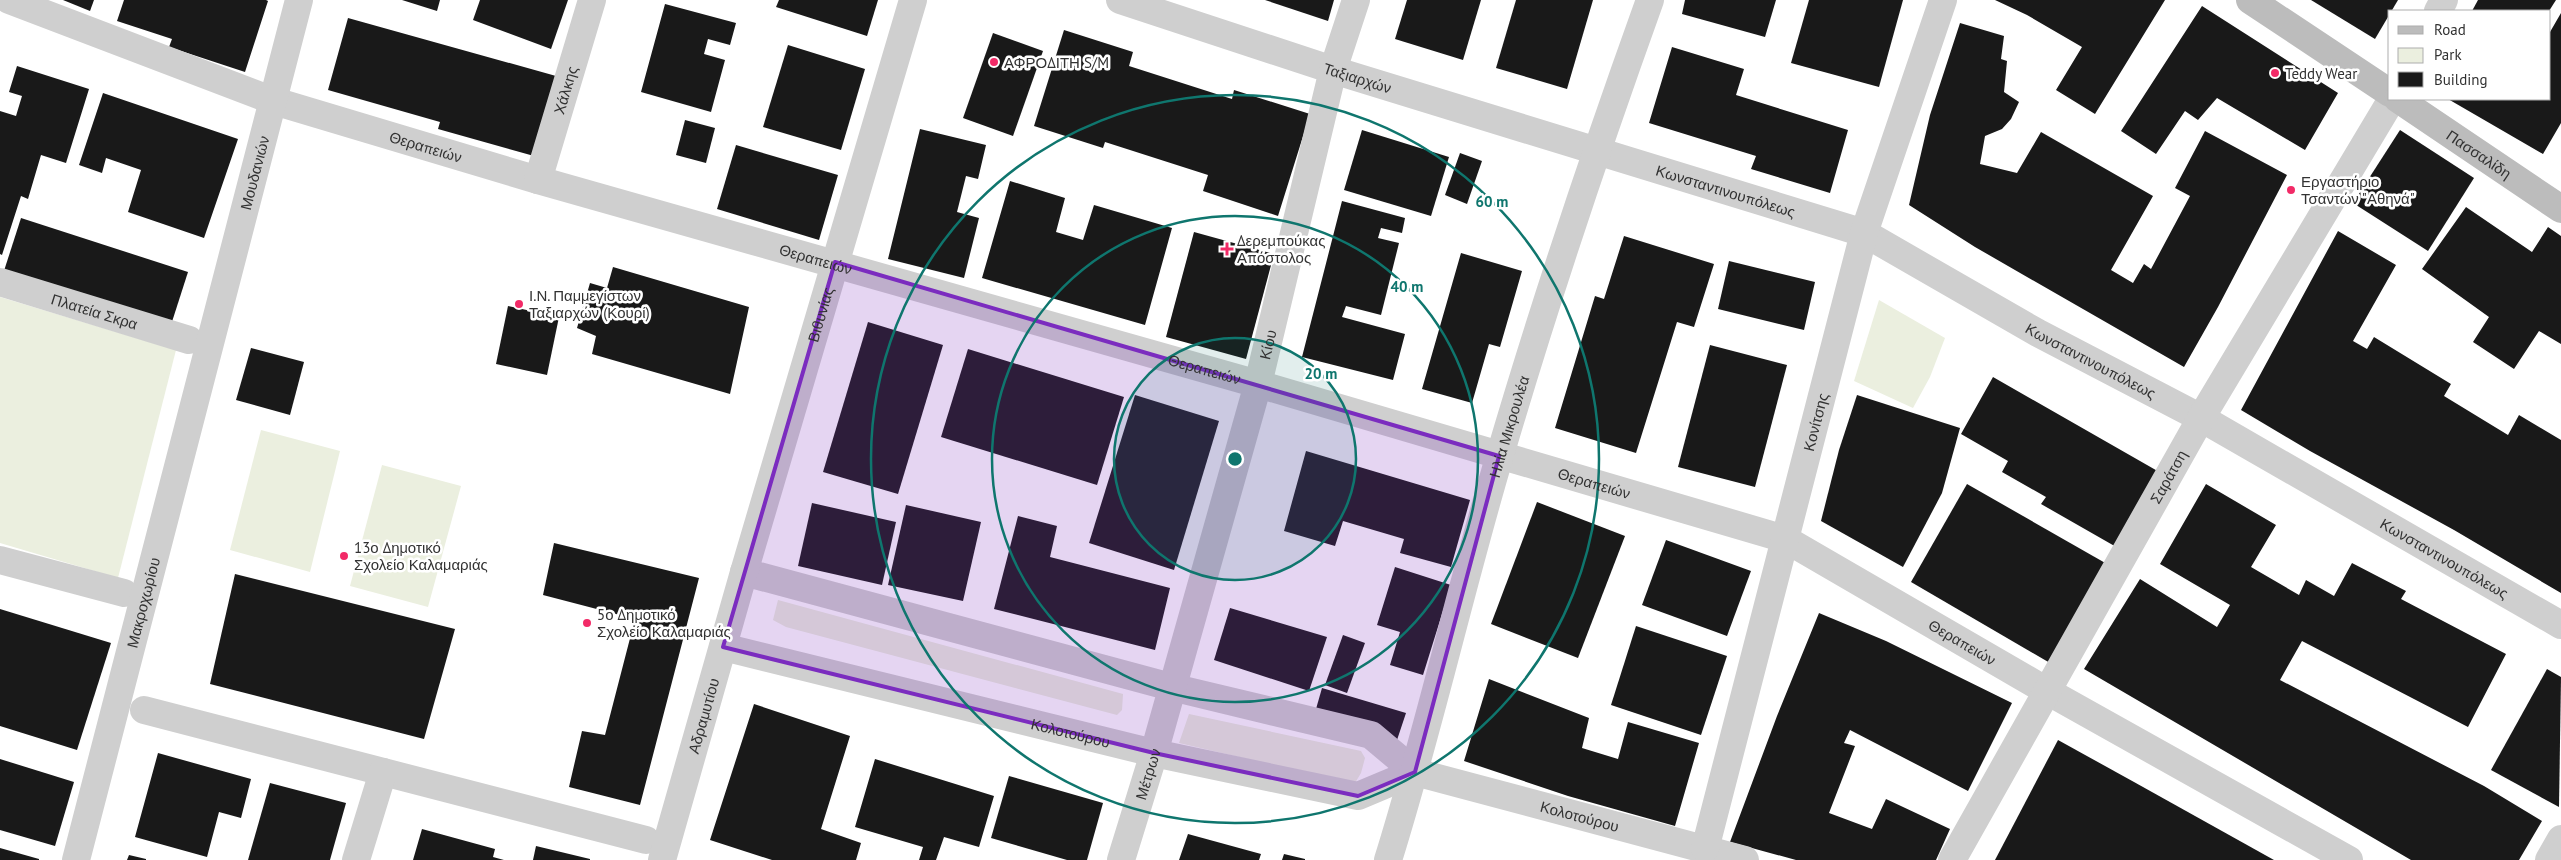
<svg xmlns="http://www.w3.org/2000/svg" width="2561" height="860" font-family="'PT Sans',sans-serif">
<rect width="100%" height="100%" fill="#fff"/>
<g fill="#ebefdf">
<path d="M0,297L176,350L118,578L0,543Z"/>
<path d="M1879,300L1945,338L1930,377L1913,408L1854,381Z"/>
<path d="M261,430L340,451L310,572L230,550Z"/>
<path d="M382,465L461,486L428,607L350,586Z"/>
<path d="M778,600L1123,694L1122,710L1117,715L786,627L773,620Z"/>
<path d="M1189,714L1361,751L1365,758L1361,773L1355,783L1347,782L1179,743Z"/>
</g>
<g fill="#191919">
<path d="M63,0H94L90,11Z"/>
<path d="M124,0H266L268,1L245,72L169,47L172,39L117,21Z"/>
<path d="M402,0H440L437,11Z"/>
<path d="M480,0H568L551,49L473,20Z"/>
<path d="M779,0H878L867,36L776,7Z"/>
<path d="M1265,0H1334L1328,21Z"/>
<path d="M1407,0H1481L1463,60L1395,39Z"/>
<path d="M1516,0H1593L1567,89L1496,68Z"/>
<path d="M1685,0H1776L1765,37L1682,14Z"/>
<path d="M1809,0H1903L1879,87L1791,63Z"/>
<path d="M1995,0H2165L2095,114L2056,90L2082,47L2027,15Z"/>
<path d="M2311,0H2398L2375,39Z"/>
<path d="M2478,0H2556L2549,11H2472Z"/>
<path d="M665,4L736,23L730,45L708,39L704,54L725,60L711,112L641,92Z"/>
<path d="M2202,6L2338,93L2305,150L2217,98L2198,120L2185,111L2156,154L2121,131Z"/>
<path d="M2561,13V123L2543,154L2448,99H2550V32Z"/>
<path d="M348,18L556,76L534,156L438,129L440,122L328,90Z"/>
<path d="M1960,23L2004,36L2001,59L2007,61L2004,92L2019,102L2011,119L2002,129L1985,136L1980,164L2017,173L2041,132L2153,196L2111,270L2133,283L2144,264L2151,269L2190,196L2175,188L2205,131L2287,175L2218,307L2184,367L1975,247L1909,205L1930,115Z"/>
<path d="M1064,30L1133,52L1129,66L1232,99L1234,90L1310,114L1278,216L1203,191L1208,175L1105,142L1103,148L1034,126Z"/>
<path d="M993,33L1043,51L1013,136L963,118Z"/>
<path d="M788,45L865,69L841,150L763,127Z"/>
<path d="M1672,47L1744,69L1736,95L1848,130L1830,193L1751,169L1756,156L1649,123Z"/>
<path d="M17,66L89,89L66,163L41,155L28,199L21,196L2,255L0,254V111L16,116L22,96L9,92Z"/>
<path d="M103,93L238,139L204,238L128,212L141,170L106,158L102,173L79,165Z"/>
<path d="M685,120L715,128L706,163L676,155Z"/>
<path d="M920,129L986,145L978,179L966,176L957,212L979,218L964,278L888,259Z"/>
<path d="M1362,130L1449,157L1431,216L1344,190Z"/>
<path d="M2400,130L2474,178L2428,251L2353,203Z"/>
<path d="M736,145L838,175L819,240L717,209Z"/>
<path d="M1460,153L1482,161L1467,204L1445,195Z"/>
<path d="M1010,181L1065,198L1056,232L1083,240L1094,205L1172,228L1145,325L982,278Z"/>
<path d="M1342,201L1405,218L1402,233L1381,228L1378,238L1399,243L1381,315L1346,306L1342,317L1405,334L1393,380L1302,357Z"/>
<path d="M2466,207L2532,252L2548,227L2561,236V344L2539,331L2514,369L2473,342L2489,317L2422,269Z"/>
<path d="M21,218L188,272L170,328L3,274Z"/>
<path d="M2338,231L2396,265L2353,341L2367,349L2374,337L2451,384L2444,396L2508,435L2519,415L2561,440V593L2454,530L2310,451L2241,410Z"/>
<path d="M1194,232L1274,254L1246,359L1166,337Z"/>
<path d="M1624,236L1714,264L1694,327L1677,322L1636,453L1555,428L1595,296L1604,299Z"/>
<path d="M1461,253L1522,271L1500,347L1489,344L1472,403L1422,389Z"/>
<path d="M1729,261L1815,282L1804,330L1718,309Z"/>
<path d="M613,267L749,307L730,394L592,354L596,336L577,328L590,283L607,288Z"/>
<path d="M508,306L559,317L547,375L496,364Z"/>
<path d="M868,322L943,345L898,494L823,472Z"/>
<path d="M1710,345L1787,365L1755,487L1678,467Z"/>
<path d="M251,348L304,362L290,415L236,400Z"/>
<path d="M968,349L1124,397L1097,485L941,437Z"/>
<path d="M1993,377L2161,473L2118,548L2041,504L2046,497L2002,472L2008,461L1961,434Z"/>
<path d="M1135,395L1219,421L1174,570L1089,543Z"/>
<path d="M1857,395L1960,428L1942,493L1903,567L1821,521L1839,450Z"/>
<path d="M1306,451L1470,500L1451,567L1400,553L1404,539L1343,521L1335,546L1284,531Z"/>
<path d="M1967,484L2107,564L2050,663L1911,582Z"/>
<path d="M2206,484L2276,525L2251,567L2299,595L2306,580L2334,596L2352,563L2406,591L2401,599L2506,654L2468,727L2302,641L2280,680L2484,786L2542,821L2519,860H2411L2084,669L2140,579L2217,627L2230,605L2160,564Z"/>
<path d="M1537,502L1625,536L1578,658L1491,624Z"/>
<path d="M812,503L896,522L882,585L798,566Z"/>
<path d="M906,505L981,522L963,601L888,585Z"/>
<path d="M1018,516L1057,526L1050,557L1170,588L1155,650L994,609Z"/>
<path d="M1666,540L1751,571L1727,636L1642,605Z"/>
<path d="M554,543L699,578L640,805L569,787L582,731L605,735L635,619L543,595Z"/>
<path d="M1395,567L1451,585L1423,675L1390,665L1400,632L1377,625Z"/>
<path d="M235,574L455,629L424,739L210,684Z"/>
<path d="M1230,608L1327,637L1309,691L1214,660Z"/>
<path d="M0,609L111,643L77,750L0,726Z"/>
<path d="M1819,613L1886,641L2012,703L1968,791L1850,730L1844,743L1855,746L1829,813L1872,829L1886,799L1950,829L1936,860H1796L1730,842L1777,716Z"/>
<path d="M1636,626L1727,656L1701,735L1611,705Z"/>
<path d="M1343,635L1365,643L1347,693L1325,685Z"/>
<path d="M2547,669L2561,677L2559,807L2491,770Z"/>
<path d="M1489,679L1589,718L1582,748L1618,759L1628,722L1699,743L1675,826L1568,796L1464,761Z"/>
<path d="M1322,688L1406,713L1397,740L1314,716Z"/>
<path d="M754,704L850,736L821,829L861,843L856,860H772L710,840Z"/>
<path d="M2058,740L2134,782L2274,860H1995Z"/>
<path d="M158,753L251,779L241,818L219,812L207,857L135,837Z"/>
<path d="M0,759L74,782L55,846L0,830Z"/>
<path d="M875,759L994,796L979,847L944,837L936,860H919L923,847L855,827Z"/>
<path d="M1009,776L1103,803L1087,860H1067L991,838Z"/>
<path d="M270,783L346,803L330,860H248Z"/>
<path d="M422,829L495,849L493,857L504,860H413Z"/>
<path d="M1188,834L1261,854L1259,860H1179Z"/>
<path d="M536,846L590,859V860H533Z"/>
<path d="M0,848L39,859V860H0Z"/>
<path d="M1284,854L1305,859V860H1282Z"/>
<path d="M129,855L146,859V860H127Z"/>
</g>
<g fill="none" stroke-linecap="round" stroke-linejoin="round">
<g stroke="#cfcfcf" stroke-width="28">
<path id="s1" d="M9,0L274,101L538,180L1258,384L1785,539L2047,691L2349,860"/>
<path id="s2" d="M1120,0L1333,70L1864,233L2038,333L2201,418L2561,625"/>
<path d="M2438,11L2444,0"/>
<path id="s3" d="M538,180L592,0"/>
<path id="s4" d="M0,282L189,340"/>
<path d="M0,560L124,593"/>
<path id="s5" d="M744,572L1171,687L1371,735L1415,772L1745,860"/>
<path id="s6" d="M723,647L1154,753L1358,796L1415,772"/>
<path d="M144,710L646,840"/>
<path id="s7" d="M1705,849L1864,233L1943,0"/>
<path id="s8" d="M76,860L299,0"/>
<path d="M356,860L383,772"/>
<path id="s9" d="M662,860L744,572L913,0"/>
<path id="s10" d="M1121,860L1154,753L1258,384L1333,70L1356,0"/>
<path id="s11" d="M1388,860C1430,726 1460,589 1500,455C1545,302 1596,150 1650,0"/>
<path id="s12" d="M1952,860L2201,418L2392,99"/>
<path d="M2549,860L2561,839"/>
</g>
<g stroke="#bcbcbc" stroke-width="28">
<path d="M2250,0L2390,93"/>
<path id="s13" d="M2398,99L2561,209"/>
</g>
</g>
<path fill="#7b2cbf" fill-opacity="0.2" stroke="#7b2cbf" stroke-width="4" stroke-linejoin="round" d="M835,262L1499,456L1415,772L1358,796L1154,753L723,647Z"/>
<circle cx="1235" cy="459" r="121" fill="#0f766e" fill-opacity=".12"/>
<g fill="none" stroke="#0f766e" stroke-width="2.5">
<circle cx="1235" cy="459" r="121"/>
<circle cx="1235" cy="459" r="243"/>
<circle cx="1235" cy="459" r="364"/>
</g>
<g fill="#f22a67" stroke="#fff" stroke-width="2">
<circle cx="994" cy="62" r="5"/>
<circle cx="2275" cy="73" r="5"/>
<circle cx="2291" cy="190" r="5"/>
<path d="M1224.5 241.5h5v5h5v5h-5v5h-5v-5h-5v-5h5z"/>
<circle cx="519" cy="304" r="5"/>
<circle cx="344" cy="556" r="5"/>
<circle cx="587" cy="623" r="5"/>
</g>
<g text-anchor="middle" dominant-baseline="central" stroke-width="5" stroke-linejoin="round" paint-order="stroke">
<g font-size="15" fill="#323232" stroke="#fff" text-anchor="start">
<text x="1004" y="62">ΑΦΡΟΔΙΤΗ S/M</text>
<text x="2285" y="73">Teddy Wear</text>
<text x="2301" y="181">Εργαστήριο<tspan x="2301" dy="17">Τσαντών "Αθηνά"</tspan></text>
<text x="1237" y="240">Δερεμπούκας<tspan x="1237" dy="17">Απόστολος</tspan></text>
<text x="529" y="295">Ι.Ν. Παμμεγίστων<tspan x="529" dy="17">Ταξιαρχών (Κουρί)</tspan></text>
<text x="354" y="547">13ο Δημοτικό<tspan x="354" dy="17">Σχολείο Καλαμαριάς</tspan></text>
<text x="597" y="614">5ο Δημοτικό<tspan x="597" dy="17">Σχολείο Καλαμαριάς</tspan></text>
</g>
<g font-size="15" fill="#323232" stroke="#fff">
<text stroke="none"><textPath href="#s2" startOffset="250">Ταξιαρχών</textPath></text>
<text stroke="none"><textPath href="#s3" startOffset="94">Χάλκης</textPath></text>
<text stroke="none"><textPath href="#s1" startOffset="442">Θεραπειών</textPath></text>
<text stroke="none"><textPath href="#s13" startOffset="98">Πασσαλίδη</textPath></text>
<text stroke="none"><textPath href="#s8" startOffset="710">Μουδανιών</textPath></text>
<text stroke="none"><textPath href="#s2" startOffset="635">Κωνσταντινουπόλεως</textPath></text>
<text stroke="none"><textPath href="#s1" startOffset="848">Θεραπειών</textPath></text>
<text stroke="none"><textPath href="#s4" startOffset="99">Πλατεία Σκρα</textPath></text>
<text stroke="none"><textPath href="#s9" startOffset="568">Βιθυνίας</textPath></text>
<text stroke="none"><textPath href="#s10" startOffset="536">Κίου</textPath></text>
<text stroke="none"><textPath href="#s2" startOffset="1040">Κωνσταντινουπόλεως</textPath></text>
<text stroke="none"><textPath href="#s1" startOffset="1252">Θεραπειών</textPath></text>
<text stroke="none"><textPath href="#s7" startOffset="441">Κονίτσης</textPath></text>
<text stroke="none"><textPath href="#s11" startOffset="450">Ηλία Μικρουλέα</textPath></text>
<text stroke="none"><textPath href="#s12" startOffset="440">Σαράτση</textPath></text>
<text stroke="none"><textPath href="#s1" startOffset="1658">Θεραπειών</textPath></text>
<text stroke="none"><textPath href="#s2" startOffset="1445">Κωνσταντινουπόλεως</textPath></text>
<text stroke="none"><textPath href="#s8" startOffset="266">Μακροχωρίου</textPath></text>
<text stroke="none"><textPath href="#s1" startOffset="2062">Θεραπειών</textPath></text>
<text stroke="none"><textPath href="#s9" startOffset="150">Αδραμυτίου</textPath></text>
<text stroke="none"><textPath href="#s6" startOffset="358">Κολοτούρου</textPath></text>
<text stroke="none"><textPath href="#s10" startOffset="90">Μέτρων</textPath></text>
<text stroke="none"><textPath href="#s5" startOffset="876">Κολοτούρου</textPath></text>
</g>
</g>
<circle cx="1235" cy="459" r="8" fill="#0f766e" stroke="#fff" stroke-width="2.5"/>
<g font-size="15" text-anchor="middle" font-weight="bold" fill="#0f766e" stroke="#fff" stroke-width="5" stroke-linejoin="round" paint-order="stroke">
<text x="1492" y="207">60 m</text>
<text x="1407" y="292">40 m</text>
<text x="1321" y="379">20 m</text>
</g>
<rect x="2388" y="10" width="162" height="90" fill="#ffffff" stroke="#adadad"/>
<rect x="2398" y="26" width="25" height="8" fill="#bcbcbc" stroke="#adadad"/>
<text x="2434" y="35" font-size="15" fill="#323232">Road</text>
<rect x="2398" y="48" width="25" height="15" fill="#ebefdf" stroke="#adadad"/>
<text x="2434" y="60" font-size="15" fill="#323232">Park</text>
<rect x="2398" y="72" width="25" height="15" fill="#191919" stroke="#adadad"/>
<text x="2434" y="85" font-size="15" fill="#323232">Building</text>
</svg>
